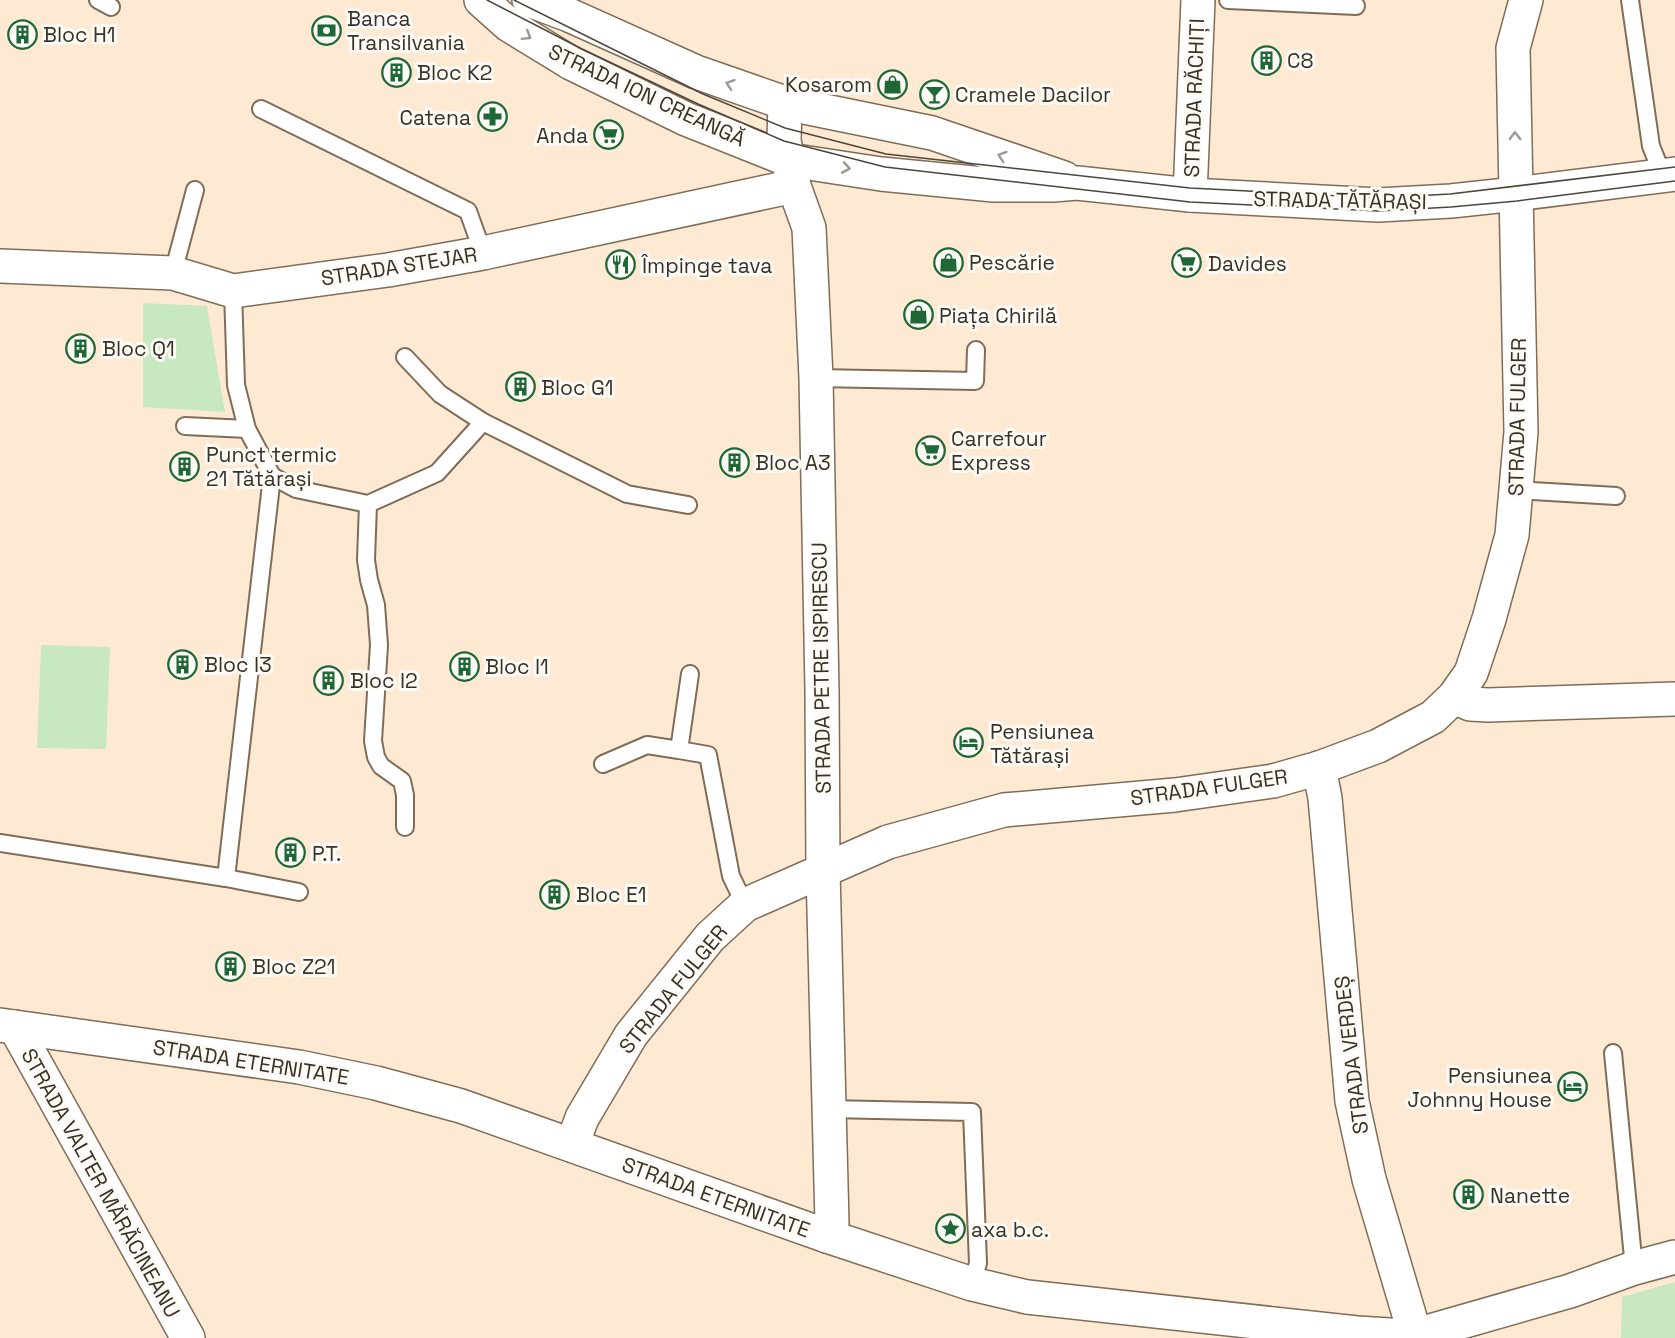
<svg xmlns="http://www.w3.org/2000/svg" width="1675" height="1338" font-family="'Space Grotesk',sans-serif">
<rect width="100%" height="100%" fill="#fee9d2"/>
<g fill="#c8e8bf">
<path d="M143,303L207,306L225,412L143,407Z"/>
<path d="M41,645L110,647L106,749L37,748Z"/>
<path d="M1675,1282V1338H1621L1622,1297Z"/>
</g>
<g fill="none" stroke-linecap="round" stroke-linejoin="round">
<defs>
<g id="service">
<path d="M98,0L111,7"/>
<path d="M1228,0L1356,6"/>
<path d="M1630,0L1651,146L1663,176"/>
<path d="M261,109L468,211L483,253"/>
<path d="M173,273L195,190"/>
<path d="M405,357L440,394L483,422"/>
<path d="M816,378L975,381L976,350"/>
<path d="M185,426L247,429"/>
<path d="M272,476L296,489L368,504L437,473L483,422L627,494L688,505"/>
<path d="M1517,490L1616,496"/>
<path d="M368,504L366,560L369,580L376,605L379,645L373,741L376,757L381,766L402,781L405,795V827"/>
<path d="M690,674L679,750L708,755L731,876L745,905"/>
<path d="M603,764L647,745L679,750"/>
<path d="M0,843L226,878L272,476L247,429L236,385L233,291"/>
<path d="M226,878L299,892"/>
<path d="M1613,1053L1634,1268"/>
<path d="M828,1109L972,1112L978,1263L972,1284"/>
</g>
<g id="minor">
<path d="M785,103L784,141L794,186L809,228L816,378L822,690L823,871L832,1223L827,1236"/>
<path d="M1190,195L1198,0"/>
<path d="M0,266L173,273L233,291L388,270L483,253L794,186"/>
<path d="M1454,697L1470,704L1488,705L1675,699"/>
<path d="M1319,768L1325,798L1352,1101L1369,1179L1416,1338"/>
<path d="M15,1027L188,1338"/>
<path d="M572,1145L582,1118L631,1035L710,937L745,905L888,842L1004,810L1175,795L1273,781L1319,768L1378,746L1433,717L1454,697L1471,673L1489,619L1512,535L1521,432L1513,48L1526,0"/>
<path d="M1416,1335L1570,1291L1634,1268L1675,1257"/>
</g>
<g id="tertiary">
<path d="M481,0L509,25L571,63L686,119L789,160L881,174L994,185H1053L1077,183L1190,195L1378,205L1451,201L1516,194L1675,174"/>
<path d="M529,0L569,15L696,72L785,103L932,133L1064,178"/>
<path d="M0,1025L299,1067L376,1083L461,1106L827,1236L972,1284L1027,1297L1357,1333L1438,1338"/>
</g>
</defs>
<use href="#service" stroke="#7f6d58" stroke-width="20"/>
<use href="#minor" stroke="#7f6d58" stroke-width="36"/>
<use href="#tertiary" stroke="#7f6d58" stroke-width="36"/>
<use href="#service" stroke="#fff" stroke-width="16"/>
<use href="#minor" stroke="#fff" stroke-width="33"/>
<use href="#tertiary" stroke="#fff" stroke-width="33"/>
<g stroke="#4d4539" stroke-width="1.5">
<path d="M487,0L582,49L698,104L784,141L885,167L1190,202L1378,211L1451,207L1517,201L1675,181"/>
<path d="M514,0L703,94L785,128L886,154L1190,188L1378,198L1450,194L1675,167"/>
</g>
</g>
<defs><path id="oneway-chevron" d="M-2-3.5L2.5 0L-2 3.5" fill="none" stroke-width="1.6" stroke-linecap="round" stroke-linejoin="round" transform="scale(1.5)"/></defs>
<g stroke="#9c9893">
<use href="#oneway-chevron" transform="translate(527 36) rotate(32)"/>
<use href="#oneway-chevron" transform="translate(730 84) rotate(-161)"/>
<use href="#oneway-chevron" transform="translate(1515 136) rotate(-91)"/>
<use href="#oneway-chevron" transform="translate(1002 156) rotate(-162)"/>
<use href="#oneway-chevron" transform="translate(846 168) rotate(10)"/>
</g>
<defs>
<symbol id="bank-ring" viewBox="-11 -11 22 22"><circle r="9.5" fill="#fefaf5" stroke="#1d6836" stroke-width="1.5"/><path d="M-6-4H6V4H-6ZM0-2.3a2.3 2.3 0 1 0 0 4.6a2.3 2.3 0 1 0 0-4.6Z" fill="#1d6836"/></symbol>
<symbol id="building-ring" viewBox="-11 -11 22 22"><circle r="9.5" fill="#fefaf5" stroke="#1d6836" stroke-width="1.5"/><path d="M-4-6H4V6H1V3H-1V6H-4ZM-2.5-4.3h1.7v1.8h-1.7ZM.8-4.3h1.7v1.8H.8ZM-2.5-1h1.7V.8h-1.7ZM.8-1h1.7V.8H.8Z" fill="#1d6836"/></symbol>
<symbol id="shop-ring" viewBox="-11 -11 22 22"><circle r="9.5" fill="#fefaf5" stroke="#1d6836" stroke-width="1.5"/><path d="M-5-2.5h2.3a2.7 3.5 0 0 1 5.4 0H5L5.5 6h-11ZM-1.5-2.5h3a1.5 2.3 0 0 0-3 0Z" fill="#1d6836"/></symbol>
<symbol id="bar-ring" viewBox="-11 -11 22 22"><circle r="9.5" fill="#fefaf5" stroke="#1d6836" stroke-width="1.5"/><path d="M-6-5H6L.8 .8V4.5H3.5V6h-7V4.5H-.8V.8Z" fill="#1d6836"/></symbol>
<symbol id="pharmacy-ring" viewBox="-11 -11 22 22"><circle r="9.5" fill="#fefaf5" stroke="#1d6836" stroke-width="1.5"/><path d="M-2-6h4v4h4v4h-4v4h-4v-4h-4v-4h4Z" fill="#1d6836"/></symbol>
<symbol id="supermarket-ring" viewBox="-11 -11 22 22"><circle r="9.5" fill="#fefaf5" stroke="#1d6836" stroke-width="1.5"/><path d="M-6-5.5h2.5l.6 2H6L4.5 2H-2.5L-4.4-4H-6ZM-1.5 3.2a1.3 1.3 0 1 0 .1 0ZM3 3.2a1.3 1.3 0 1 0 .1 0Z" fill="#1d6836"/></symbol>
<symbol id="restaurant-ring" viewBox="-11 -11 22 22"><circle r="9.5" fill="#fefaf5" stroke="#1d6836" stroke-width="1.5"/><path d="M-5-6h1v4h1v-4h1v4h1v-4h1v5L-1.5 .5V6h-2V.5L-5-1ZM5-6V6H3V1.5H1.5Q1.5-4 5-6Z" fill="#1d6836"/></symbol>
<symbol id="hotel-ring" viewBox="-11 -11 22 22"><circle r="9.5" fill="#fefaf5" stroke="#1d6836" stroke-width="1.5"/><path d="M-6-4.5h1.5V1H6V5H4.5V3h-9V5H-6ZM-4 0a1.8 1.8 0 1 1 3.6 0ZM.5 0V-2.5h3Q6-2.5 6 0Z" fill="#1d6836"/></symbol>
<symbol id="sight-ring" viewBox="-11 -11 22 22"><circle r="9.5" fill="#fefaf5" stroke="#1d6836" stroke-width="1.5"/><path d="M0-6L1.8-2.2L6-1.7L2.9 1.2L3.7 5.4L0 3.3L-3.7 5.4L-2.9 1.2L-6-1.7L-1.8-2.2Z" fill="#1d6836"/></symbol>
</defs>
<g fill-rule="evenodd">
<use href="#bank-ring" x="310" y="14" width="33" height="33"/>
<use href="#building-ring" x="6" y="18" width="33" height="33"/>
<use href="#building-ring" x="1250" y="44" width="33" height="33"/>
<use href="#building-ring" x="380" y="56" width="33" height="33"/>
<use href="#shop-ring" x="876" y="68" width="33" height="33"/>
<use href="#bar-ring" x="918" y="78" width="33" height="33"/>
<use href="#pharmacy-ring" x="476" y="100" width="33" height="33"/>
<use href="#supermarket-ring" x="592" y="118" width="33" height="33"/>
<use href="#shop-ring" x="932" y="246" width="33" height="33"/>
<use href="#supermarket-ring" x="1170" y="246" width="33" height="33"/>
<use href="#restaurant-ring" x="604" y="248" width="33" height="33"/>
<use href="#shop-ring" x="902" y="298" width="33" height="33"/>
<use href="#building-ring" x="64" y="332" width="33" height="33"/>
<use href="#building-ring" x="504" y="370" width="33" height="33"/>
<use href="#supermarket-ring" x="914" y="434" width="33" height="33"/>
<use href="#building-ring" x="718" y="446" width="33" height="33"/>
<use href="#building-ring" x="168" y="450" width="33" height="33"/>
<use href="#building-ring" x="166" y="648" width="33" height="33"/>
<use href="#building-ring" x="448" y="650" width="33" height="33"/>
<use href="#building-ring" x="312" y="664" width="33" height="33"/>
<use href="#hotel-ring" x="952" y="726" width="33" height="33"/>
<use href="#building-ring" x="274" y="836" width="33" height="33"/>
<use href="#building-ring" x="538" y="878" width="33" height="33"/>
<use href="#building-ring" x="214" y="950" width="33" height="33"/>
<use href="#hotel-ring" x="1556" y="1070" width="33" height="33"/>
<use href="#building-ring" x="1452" y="1178" width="33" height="33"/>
<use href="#sight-ring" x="934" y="1212" width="33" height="33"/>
</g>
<g text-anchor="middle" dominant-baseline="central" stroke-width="6" stroke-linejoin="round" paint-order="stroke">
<g font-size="21" fill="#383127" stroke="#fefaf5" text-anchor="start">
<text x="347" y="18">Banca<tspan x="347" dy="24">Transilvania</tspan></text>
<text x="43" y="34">Bloc H1</text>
<text x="1287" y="60">C8</text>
<text x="417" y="72">Bloc K2</text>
<text x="872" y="84" text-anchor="end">Kosarom</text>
<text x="955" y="94">Cramele Dacilor</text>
<text x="471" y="117" text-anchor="end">Catena</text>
<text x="588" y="135" text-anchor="end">Anda</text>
<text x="969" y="262">Pescărie</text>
<text x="1208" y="263">Davides</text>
<text x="642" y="265">Împinge tava</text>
<text x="939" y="315">Piața Chirilă</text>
<text x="102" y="348">Bloc Q1</text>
<text x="541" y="387">Bloc G1</text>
<text x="951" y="438">Carrefour<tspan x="951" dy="24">Express</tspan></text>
<text x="206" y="454">Punct termic<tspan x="206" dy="24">21 Tătărași</tspan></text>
<text x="755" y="462">Bloc A3</text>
<text x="204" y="664">Bloc I3</text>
<text x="485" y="666">Bloc I1</text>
<text x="350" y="680">Bloc I2</text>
<text x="990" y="731">Pensiunea<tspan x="990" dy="24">Tătărași</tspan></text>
<text x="312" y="853">P.T.</text>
<text x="576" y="894">Bloc E1</text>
<text x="252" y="966">Bloc Z21</text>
<text x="1552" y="1075" text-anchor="end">Pensiunea<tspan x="1552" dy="24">Johnny House</tspan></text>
<text x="1490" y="1195">Nanette</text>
<text x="971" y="1229">axa b.c.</text>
</g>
<g font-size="21" fill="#383127" stroke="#fefaf5">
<text transform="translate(647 95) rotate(25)">STRADA ION CREANGĂ</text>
<text transform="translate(1194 98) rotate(-88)">STRADA RĂCHIȚI</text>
<text transform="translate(1340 200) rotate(1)">STRADA TĂTĂRAȘI</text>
<text transform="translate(399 266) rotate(-9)">STRADA STEJAR</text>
<text transform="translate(1517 417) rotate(-89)">STRADA FULGER</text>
<text transform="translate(821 668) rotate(-91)">STRADA PETRE ISPIRESCU</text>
<text transform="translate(1209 787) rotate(-8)">STRADA FULGER</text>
<text transform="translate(673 989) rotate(-51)">STRADA FULGER</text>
<text transform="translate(1351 1055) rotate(-97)">STRADA VERDEȘ</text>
<text transform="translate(251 1062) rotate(9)">STRADA ETERNITATE</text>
<text transform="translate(101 1183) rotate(61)">STRADA VALTER MĂRĂCINEANU</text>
<text transform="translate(716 1197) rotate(20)">STRADA ETERNITATE</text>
</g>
</g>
</svg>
